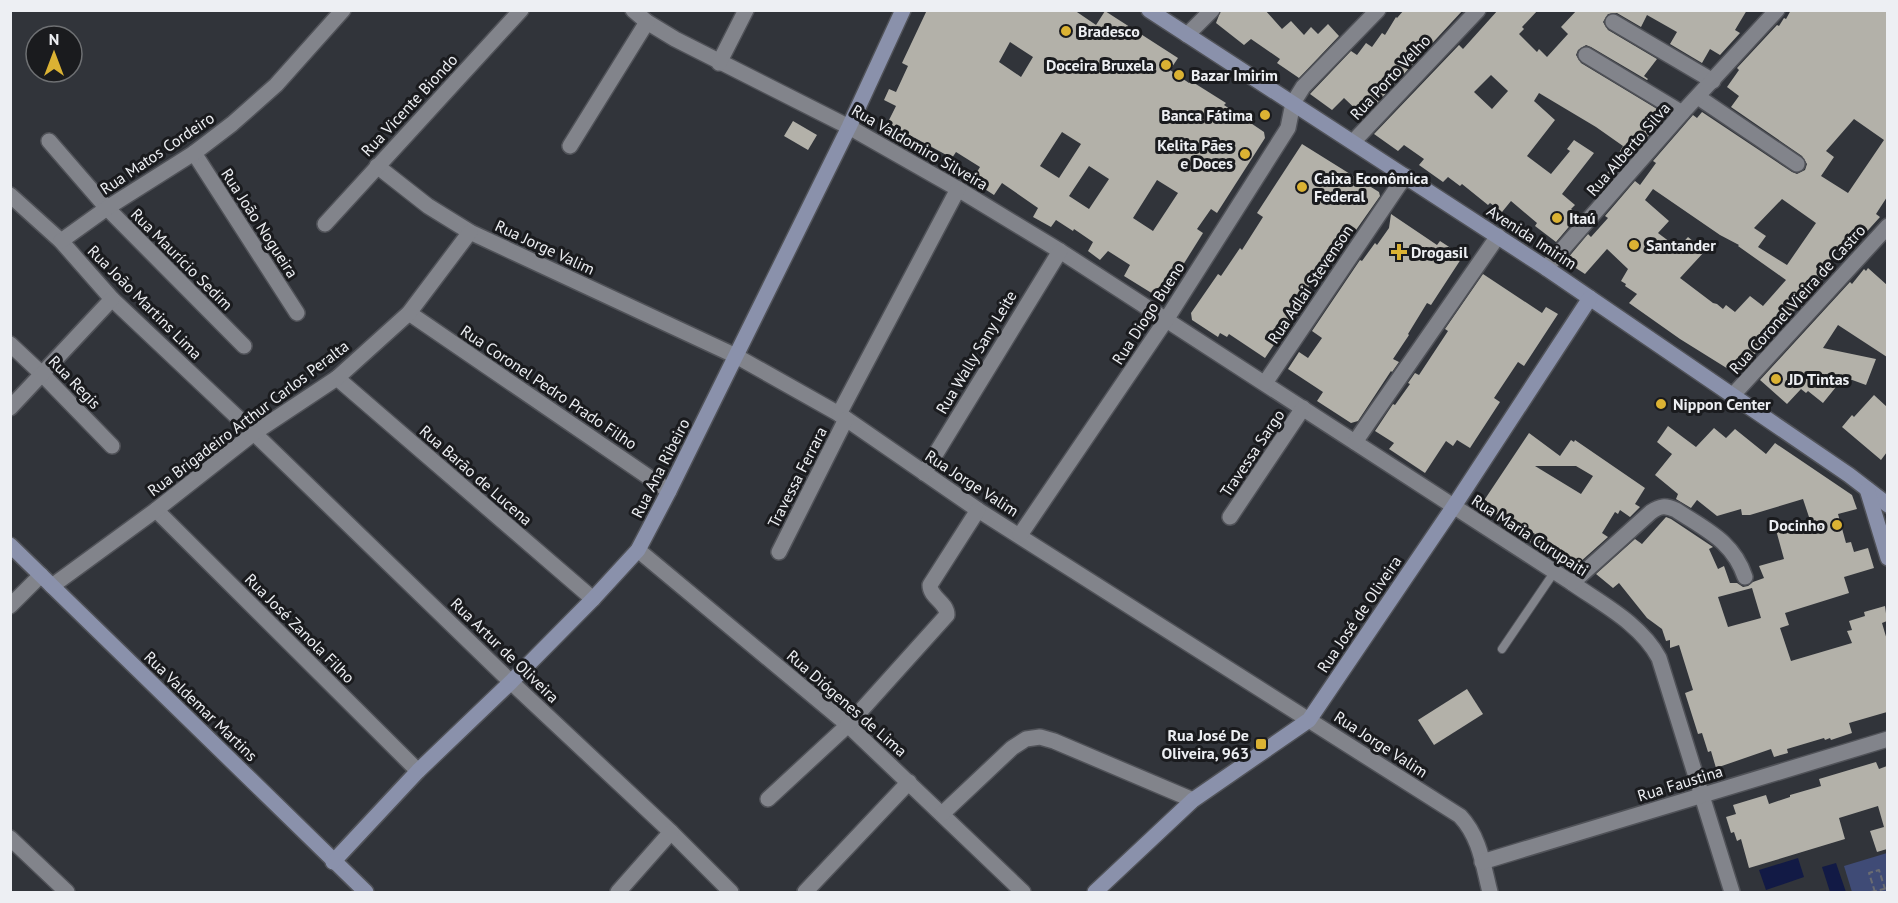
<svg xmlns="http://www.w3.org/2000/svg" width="1898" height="903" font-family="'PT Sans',sans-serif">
<rect width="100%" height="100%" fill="#31343a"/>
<path fill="#3f4b76" d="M1887,853V892H1852L1844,866Z"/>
<g fill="#121a45">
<path d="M1798,858L1804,877L1766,890L1759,870Z"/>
<path d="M1836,863L1846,892H1830L1822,867Z"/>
</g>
<g fill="#b3b1a9" fill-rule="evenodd">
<path d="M927,10H1074L1096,25L1105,11L1178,58L1170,70L1189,83L1191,81L1226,103L1224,105L1264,132L1265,138L1217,213L1211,209L1197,229L1203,233L1163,297H1158L1124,276L1130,265L1108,251L1100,260L1088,251L1093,242L1074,229L1073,231L1056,220L1051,227L1033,217L1038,208L1002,183L994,195L977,184L972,180L980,167L956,152L952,158L891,125L889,120L896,106L884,100L889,89L896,92L908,66L902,63ZM1010,42L1033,57L1021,77L999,62ZM1062,132L1081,144L1059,178L1040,166ZM1089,166L1109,179L1089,209L1069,196ZM1157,180L1178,193L1153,231L1133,218Z"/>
<path d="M1221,10H1265L1282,29L1291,21L1304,35L1311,27L1318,34L1328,24L1339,36L1299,78L1277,63L1280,59L1251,39L1244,45L1216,23Z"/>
<path d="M1404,10H1463L1364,117L1344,98L1332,110L1310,94L1351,51L1357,55L1366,43L1372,47L1382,33L1385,35L1396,17L1397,18Z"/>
<path d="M1498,10H1538L1522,27L1524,29L1519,34L1537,52L1539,49L1547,57L1568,34L1561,27L1577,10H1747L1735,30L1740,33L1720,55L1710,49L1702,63L1670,44L1677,32L1647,15L1641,27L1617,13L1608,14L1603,22L1608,30L1657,59L1644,76L1648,79L1647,80L1591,47L1586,45L1578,50L1576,55L1581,63L1667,115L1607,183L1603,180L1623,146L1596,127L1539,93L1534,101L1555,120L1527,156L1551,174L1570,151L1567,149L1574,140L1594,153L1562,194L1575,205L1571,209L1576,213L1571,220L1573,222L1556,242L1535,226L1537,223L1511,201L1502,212L1490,203L1488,205L1462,184L1460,186L1448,177L1443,182L1419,165L1424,159L1404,145L1398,151L1374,134L1459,45L1463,49ZM1491,75L1508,91L1492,109L1474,92Z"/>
<path d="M1791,10H1887V197L1876,214L1880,217L1852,248L1845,243L1819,274L1824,278L1751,358L1747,356L1733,372L1680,339L1629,303L1637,294L1625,286L1626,284L1621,281L1628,269L1607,249L1585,274L1571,265L1573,262L1567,259L1588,234L1591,237L1608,218L1605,216L1635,181L1640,185L1656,163L1653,161L1693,115L1697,118L1702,112L1792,172L1797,174L1805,170L1807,164L1802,156L1731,107L1739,96L1727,87L1739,70L1737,68L1777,25L1779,26L1784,18L1786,19ZM1854,119L1884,140L1848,193L1821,176L1834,157L1826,151ZM1653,189L1720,235L1739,245L1738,246L1786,280L1763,306L1750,296L1735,312L1726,305L1723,309L1717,304L1713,303L1680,278L1705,251L1688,237L1678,248L1658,233L1669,221L1645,200ZM1782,199L1816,223L1787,265L1758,247L1766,236L1754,228Z"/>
<path d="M793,121L817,135L808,150L784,136Z"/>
<path d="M1302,144L1379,192L1380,196L1349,240L1343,235L1327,264L1324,262L1301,299L1307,303L1298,317L1294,315L1265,358L1229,334L1227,337L1220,333L1218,337L1192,320L1191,313L1218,274L1221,276L1240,248L1242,250L1263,217L1257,213Z"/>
<path d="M1391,214L1437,245L1440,241L1463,256L1431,305L1427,303L1408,334L1409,335L1393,359L1399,362L1392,372L1391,371L1358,421L1351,423L1317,401L1323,392L1288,369L1299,352L1308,358L1322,338L1312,331L1360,260L1362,261L1375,243L1377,245L1389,228Z"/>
<path d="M1868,268L1887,285V357L1838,325L1823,348L1876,359L1866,385L1844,377L1823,403L1808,391L1806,393L1801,389L1787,404L1760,380L1850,282L1852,284L1864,269L1866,271Z"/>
<path d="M1483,274L1542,313L1546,307L1558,314L1524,366L1518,362L1494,398L1500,402L1470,448L1457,440L1453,446L1446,441L1425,473L1389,449L1394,443L1375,431L1393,404L1395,405L1410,384L1408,383L1415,373L1419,375L1448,331L1445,329Z"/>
<path d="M1874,395L1887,407V452L1881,460L1842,427L1852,415L1854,417Z"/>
<path d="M1668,426L1696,447L1714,428L1726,438L1735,429L1766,454L1775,443L1852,495L1857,509L1838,514L1846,543L1851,542L1854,552L1868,548L1874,568L1844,577L1849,593L1785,613L1789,625L1780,628L1791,661L1852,643L1847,631L1852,630L1849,621L1865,616L1864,612L1885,606L1887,621L1882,623L1887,640V712L1849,723L1852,733L1831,740L1830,738L1825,740L1824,738L1787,749L1788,753L1774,757L1771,749L1716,768L1711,751L1708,752L1702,733L1698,734L1685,693L1693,690L1679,645L1670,648V640L1666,641L1662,629L1647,618L1619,583L1613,588L1596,574L1635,539L1642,544L1666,517L1671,519L1713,547L1709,549L1718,569L1724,566L1730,583H1737L1743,587L1748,586L1753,582L1764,578L1759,566L1784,559L1776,530L1810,520L1803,499L1750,515H1742L1741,509L1717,516L1697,500L1691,508L1676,499L1678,494L1655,475L1672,454L1657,442ZM1752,588L1761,618L1728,627L1718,597Z"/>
<path d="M1529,433L1560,456L1571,440L1574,442L1575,440L1645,488L1635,504L1640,507L1630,517L1620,510L1618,514L1615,512L1602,533L1608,537L1579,563L1573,559L1569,566L1563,563L1530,542L1535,534L1514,521L1512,524L1481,505ZM1535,466H1576L1593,476L1581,494Z"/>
<path d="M1467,689L1483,714L1434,745L1418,720Z"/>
<path d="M1876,762L1879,769L1887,766V849L1877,852L1870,831L1884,827L1878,806L1839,818L1845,839L1749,868L1741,839L1737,841L1734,832L1731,833L1726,817L1736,814L1733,805L1766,795L1769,804L1790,797V795L1821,786L1819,779Z"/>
</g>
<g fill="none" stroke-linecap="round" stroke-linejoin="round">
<defs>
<path id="lane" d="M1502,649L1555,571"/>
<g id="street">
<path d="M633,10L647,22L675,39L849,127L958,189L1060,251L1572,583C1602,604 1641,624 1659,658L1732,892"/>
<path d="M1613,22L1713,81"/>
<path d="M1187,35L1212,10"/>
<path d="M1586,55L1682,113"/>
<path d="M719,63L746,10"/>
<path d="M1698,97L1797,164"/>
<path d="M49,141L107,208L244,346"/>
<path d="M1353,142L1478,10"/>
<path d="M570,146L647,22"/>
<path d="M194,153L297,313"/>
<path d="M377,166L428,206L470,232L736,356L839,414L978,510L1460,816C1480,837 1483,865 1490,892"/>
<path d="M10,195L61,241L112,299L254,433L511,682L671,832L731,892"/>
<path d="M325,224L521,10"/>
<path d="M61,241L107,208L194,153L232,124L276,85L343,10"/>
<path d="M1546,268L1682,113L1777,10"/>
<path d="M409,313L669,491"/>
<path d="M10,344L42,374L112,446"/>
<path d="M337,378L593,599"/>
<path d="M1265,383L1405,176"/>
<path d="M1733,395L1888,226"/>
<path d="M10,408L112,299"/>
<path d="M839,414L958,189"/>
<path d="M1355,442L1498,236"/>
<path d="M924,473L1060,251"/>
<path d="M156,510L418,771"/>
<path d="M1230,517L1303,408"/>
<path d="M1020,535L1166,320L1288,128L1293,103L1303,87L1378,10"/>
<path d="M638,550L848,725L1023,892"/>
<path d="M779,552L846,419"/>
<path d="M1572,583L1651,512C1660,506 1665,505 1676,510C1706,530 1733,541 1745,577"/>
<path d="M52,586L156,510L254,433L337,378L409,313L470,232"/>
<path d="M10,606L41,575"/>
<path d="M768,799L848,725L947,615C947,602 930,598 930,585L978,510"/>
<path d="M942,814L1012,748L1026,739L1040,737L1054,741L1193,800"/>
<path d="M10,838L67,892"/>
<path d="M1482,862L1888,739"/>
<path d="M618,892L671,832"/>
<path d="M805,892L909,782"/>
</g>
<g id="secondary">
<path d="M1149,10L1546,268L1849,475L1888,505"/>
<path d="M1867,489L1888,558"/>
<path d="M10,545L366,892"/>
<path d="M333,862L418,771L511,682L593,599L638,550L669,491L849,127L903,10"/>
<path d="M1095,892L1193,800L1309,720L1454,506L1590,298"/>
</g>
</defs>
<use href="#lane" stroke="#505258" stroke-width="10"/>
<use href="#street" stroke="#505258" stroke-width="18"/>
<use href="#secondary" stroke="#505258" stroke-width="18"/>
<g stroke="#6a6c72" stroke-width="2" stroke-dasharray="6 3" stroke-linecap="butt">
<path d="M1871,892L1888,888"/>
<path d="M1875,892L1869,873L1879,870L1885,889"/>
</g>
<use href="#lane" stroke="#82848b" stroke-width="8"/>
<use href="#street" stroke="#82848b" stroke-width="15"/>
<use href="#secondary" stroke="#8a91ab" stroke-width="15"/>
</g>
<g fill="#dbb233" stroke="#1a1b1e" stroke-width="2">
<circle cx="1066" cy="31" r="6"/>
<circle cx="1166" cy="65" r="6"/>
<circle cx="1179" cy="75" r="6"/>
<circle cx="1265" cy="115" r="6"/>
<circle cx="1245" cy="154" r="6"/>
<circle cx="1302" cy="187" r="6"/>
<circle cx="1557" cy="218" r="6"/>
<circle cx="1634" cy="245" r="6"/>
<path d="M1396 243h6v6h6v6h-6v6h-6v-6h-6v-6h6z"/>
<circle cx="1776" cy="379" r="6"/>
<circle cx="1661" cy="404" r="6"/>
<circle cx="1837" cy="525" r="6"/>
<rect x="1255" y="738" width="12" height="12" rx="3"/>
</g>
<g text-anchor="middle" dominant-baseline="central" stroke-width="6" stroke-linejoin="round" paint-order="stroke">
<g font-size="16" font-weight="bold" fill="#edeff3" stroke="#1a1b1e" text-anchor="start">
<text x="1078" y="31">Bradesco</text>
<text x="1154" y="65" text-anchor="end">Doceira Bruxela</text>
<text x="1191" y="75">Bazar Imirim</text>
<text x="1253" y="115" text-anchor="end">Banca Fátima</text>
<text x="1233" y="145" text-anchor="end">Kelita Pães<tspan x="1233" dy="18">e Doces</tspan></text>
<text x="1314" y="178">Caixa Econômica<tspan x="1314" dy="18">Federal</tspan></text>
<text x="1569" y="218">Itaú</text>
<text x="1646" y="245">Santander</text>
<text x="1411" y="252">Drogasil</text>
<text x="1788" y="379">JD Tintas</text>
<text x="1673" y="404">Nippon Center</text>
<text x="1825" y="525" text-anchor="end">Docinho</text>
<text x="1249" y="735" text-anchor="end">Rua José De<tspan x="1249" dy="18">Oliveira, 963</tspan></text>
</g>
<g font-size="16" fill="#edeff3" stroke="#1a1b1e">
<text transform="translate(1390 77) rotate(-47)">Rua Porto Velho</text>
<text transform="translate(409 105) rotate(-47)">Rua Vicente Biondo</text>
<text transform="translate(920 147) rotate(30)">Rua Valdomiro Silveira</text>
<text transform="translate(1628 149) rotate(-49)">Rua Alberto Silva</text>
<text transform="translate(157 153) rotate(-34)">Rua Matos Cordeiro</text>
<text transform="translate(260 223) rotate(57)">Rua João Nogueira</text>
<text transform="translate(1532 237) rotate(33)">Avenida Imirim</text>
<text transform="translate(545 247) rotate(25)">Rua Jorge Valim</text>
<text transform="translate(182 259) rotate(45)">Rua Maurício Sedim</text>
<text transform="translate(1310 284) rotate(-56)">Rua Adlai Stevenson</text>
<text transform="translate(1797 299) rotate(-48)">Rua Coronel Vieira de Castro</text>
<text transform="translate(145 302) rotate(45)">Rua João Martins Lima</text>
<text transform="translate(1148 313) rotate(-57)">Rua Diogo Bueno</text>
<text transform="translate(976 352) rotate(-59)">Rua Wally Sany Leite</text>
<text transform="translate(75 382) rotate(46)">Rua Regis</text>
<text transform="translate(549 387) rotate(34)">Rua Coronel Pedro Prado Filho</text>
<text transform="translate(248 418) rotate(-37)">Rua Brigadeiro Arthur Carlos Peralta</text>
<text transform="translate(1252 453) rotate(-56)">Travessa Sargo</text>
<text transform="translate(660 468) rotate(-63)">Rua Ana Ribeiro</text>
<text transform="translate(476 475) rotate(41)">Rua Barão de Lucena</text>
<text transform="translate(797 477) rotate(-63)">Travessa Ferrara</text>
<text transform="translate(972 483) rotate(33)">Rua Jorge Valim</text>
<text transform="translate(1530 535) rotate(33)">Rua Maria Curupaiti</text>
<text transform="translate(1359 614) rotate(-56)">Rua José de Oliveira</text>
<text transform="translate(300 628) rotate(45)">Rua José Zanola Filho</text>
<text transform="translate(505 650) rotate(44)">Rua Artur de Oliveira</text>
<text transform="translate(847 703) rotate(41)">Rua Diógenes de Lima</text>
<text transform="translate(201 706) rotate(44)">Rua Valdemar Martins</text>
<text transform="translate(1381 744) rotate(33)">Rua Jorge Valim</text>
<text transform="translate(1680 783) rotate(-17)">Rua Faustina</text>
</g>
</g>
<rect width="1898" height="903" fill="none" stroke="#edeff3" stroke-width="24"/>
<g transform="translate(54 54)"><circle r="28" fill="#1a1b1e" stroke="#6e7073" stroke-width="1.5"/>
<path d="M0-4.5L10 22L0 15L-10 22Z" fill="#dbb233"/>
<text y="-9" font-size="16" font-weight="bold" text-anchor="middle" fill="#edeff3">N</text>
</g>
</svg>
